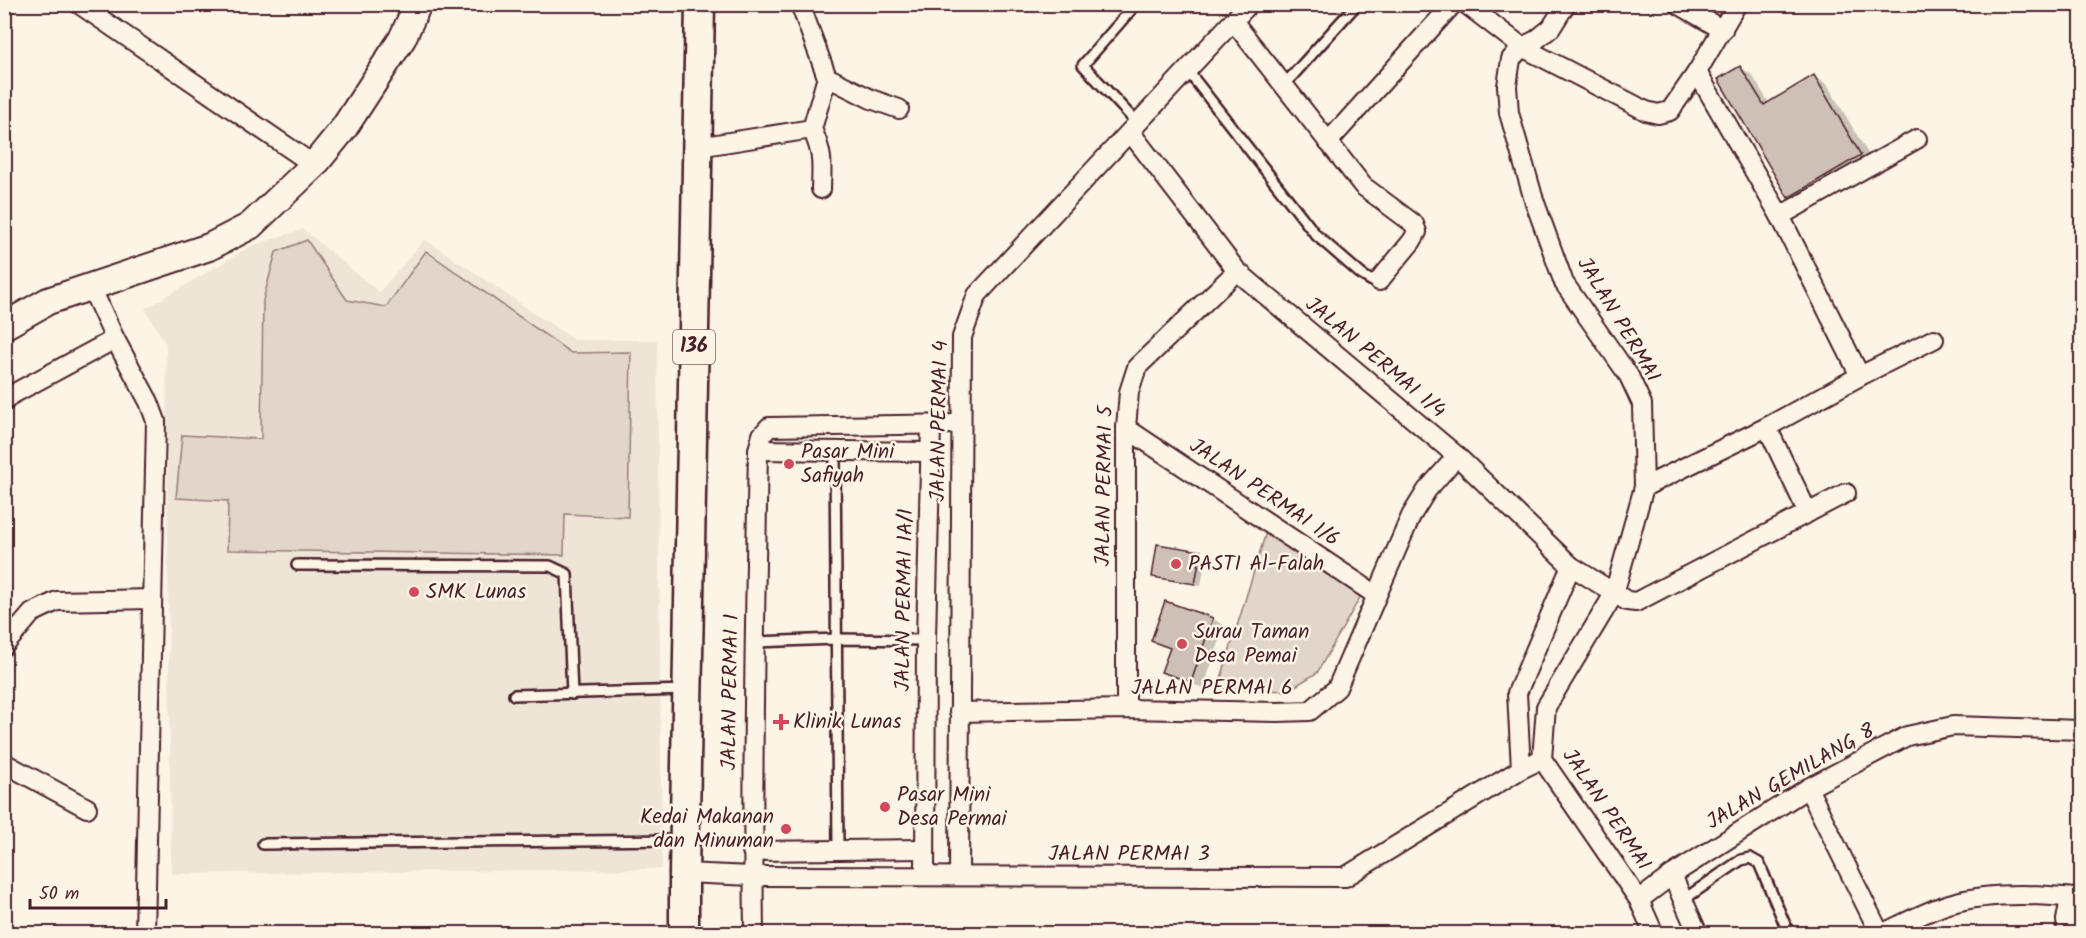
<svg xmlns="http://www.w3.org/2000/svg" width="2086" height="938" font-family="Kalam,sans-serif">
<rect width="100%" height="100%" fill="#fcf5e5"/>
<filter id="ink" filterUnits="userSpaceOnUse"><feTurbulence type="fractalNoise" baseFrequency=".0167" numOctaves="2"/><feDisplacementMap in="SourceGraphic" scale="12" xChannelSelector="R" yChannelSelector="G"/><feConvolveMatrix kernelMatrix="1 2 1 2 8 2 1 2 1" color-interpolation-filters="sRGB"/></filter>
<g filter="url(#ink)">
<path fill="#eee5d7" d="M303,229L379,292L425,239L574,340H657L662,869L171,874L166,344L145,309L251,246Z"/>
<g fill="#e2d5ca" stroke="#967a7a" stroke-width="1.5">
<path d="M307,240L347,300L386,307L426,251L571,353L631,352L628,517L565,514L564,555L227,550L228,501L176,498L182,435L261,439L263,300L276,252Z"/>
<path d="M1267,529L1362,594L1317,673L1287,691L1218,688Z"/>
</g>
<g fill="#0003">
<path d="M1740,67L1752,75L1769,103L1814,77L1827,84L1873,162L1801,204L1789,197Z"/>
<path d="M1200,553L1206,556L1201,586L1159,579L1153,576Z"/>
<path d="M1166,603L1213,619L1225,626L1203,688L1175,678L1163,671L1171,649L1153,641Z"/>
</g>
<g fill="#cfc0b7" stroke="#4a1f2b" stroke-width="1.5">
<path d="M1740,66L1764,105L1814,75L1861,155L1788,198L1718,79Z"/>
<path d="M1157,544L1201,551L1195,584L1152,577Z"/>
<path d="M1165,601L1213,618L1191,682L1161,672L1170,648L1151,641Z"/>
</g>
<g fill="none" stroke-linecap="round" stroke-linejoin="round">
<defs>
<g id="lane">
<path d="M1136,4L1083,65L1138,124"/>
<path d="M1187,70L1316,235L1362,275L1372,281H1379"/>
<path d="M1284,85L1357,4"/>
<path d="M835,451L838,850"/>
<path d="M297,565L550,566L567,574L572,694"/>
<path d="M754,642L837,639L926,640"/>
<path d="M514,695L686,690"/>
<path d="M263,844L680,840"/>
<path d="M1683,900L1741,860L1750,858L1759,863L1789,934"/>
</g>
<g id="street">
<path d="M79,4L314,165"/>
<path d="M800,4L827,77L871,99L899,109"/>
<path d="M1466,4L1522,47L1646,111L1658,114L1670,111L1697,72L1737,4"/>
<path d="M1566,4L1551,28L1536,40L1522,47L1511,59L1507,86L1509,113L1534,200L1564,283L1629,376L1642,404L1644,487L1614,594L1546,707L1542,759L1639,900L1654,934"/>
<path d="M1678,4L1723,30"/>
<path d="M1234,22L1363,186L1414,224L1417,232L1412,241L1379,281"/>
<path d="M1697,72L1780,216L1860,376"/>
<path d="M1131,133L1237,271L1457,456L1571,566L1627,601L1636,602L1846,493"/>
<path d="M1328,142L1453,4"/>
<path d="M698,147L812,129"/>
<path d="M821,189C822,163 823,153 812,129L827,77"/>
<path d="M1780,216L1917,139"/>
<path d="M90,285L115,339L149,402L156,421L145,934"/>
<path d="M4,402L11,395L115,339"/>
<path d="M1767,427L1808,513"/>
<path d="M1126,428L1376,595"/>
<path d="M758,450L930,452"/>
<path d="M1644,487L1767,427L1860,376L1934,339"/>
<path d="M4,646L32,613L57,601L152,599"/>
<path d="M1126,709V428L1129,392L1137,367L1237,271"/>
<path d="M959,712L1126,709L1277,712L1310,711L1337,688L1411,516L1427,490L1457,456"/>
<path d="M4,763L87,808"/>
<path d="M1521,769L1517,693L1571,566"/>
<path d="M1808,788L1880,934"/>
<path d="M752,851L925,849"/>
<path d="M684,873L752,876L1345,877L1521,769L1542,759"/>
<path d="M1672,875L1698,934"/>
<path d="M925,876L926,640L931,425"/>
<path d="M959,876L962,337L977,295L1249,4"/>
<path d="M1639,900L1672,875L1808,788L1907,736L1953,726L2082,730"/>
<path d="M754,934C752,772 755,611 758,450L762,435L769,427L961,424"/>
<path d="M1881,934C1903,924 1926,911 1949,904C1989,892 2040,894 2082,899"/>
<path d="M2067,934L2066,920L2070,898"/>
</g>
<path id="secondary" d="M4,326L48,301L209,247L250,226L314,165L344,128L402,39L418,4"/>
<path id="primary" d="M684,934V873L700,4"/>
</defs>
<use href="#lane" stroke="#4a1f2b" stroke-width="14"/>
<use href="#street" stroke="#4a1f2b" stroke-width="22"/>
<use href="#secondary" stroke="#4a1f2b" stroke-width="30"/>
<use href="#primary" stroke="#4a1f2b" stroke-width="33"/>
<use href="#lane" stroke="#fcf5e5" stroke-width="9"/>
<use href="#street" stroke="#fcf5e5" stroke-width="18"/>
<use href="#secondary" stroke="#fcf5e5" stroke-width="26"/>
<use href="#primary" stroke="#fcf5e5" stroke-width="28"/>
</g>
</g>
<g fill="#d1495b" stroke="#fcf5e5" stroke-width="2">
<circle cx="789" cy="464" r="6"/>
<circle cx="1176" cy="564" r="6"/>
<circle cx="414" cy="592" r="6"/>
<circle cx="1182" cy="644" r="6"/>
<path d="M778 713h6v6h6v6h-6v6h-6v-6h-6v-6h6z"/>
<circle cx="885" cy="807" r="6"/>
<circle cx="786" cy="829" r="6"/>
</g>
<g text-anchor="middle" dominant-baseline="central" stroke-width="5" stroke-linejoin="round" paint-order="stroke">
<rect fill="#fcf5e5" stroke="#7f5f63" stroke-width="1.5" x="673" y="330" width="42" height="34" rx="4.5"/>
<g font-size="20" font-weight="bold" fill="#4a1f2b">
<text x="694" y="347">136</text>
</g>
<g font-size="21" fill="#4a1f2b" stroke="#fcf5e5">
<text transform="translate(1618 320) rotate(59)">JALAN PERMAI</text>
<text transform="translate(1375 358) rotate(40)">JALAN PERMAI 1/4</text>
<text transform="translate(940 421) rotate(-89)">JALAN PERMAI 4</text>
<text transform="translate(1105 486) rotate(-89)">JALAN PERMAI 5</text>
<text transform="translate(1264 493) rotate(34)">JALAN PERMAI 1/6</text>
<text transform="translate(905 600) rotate(-89)">JALAN PERMAI 1A/1</text>
<text x="1212" y="688">JALAN PERMAI 6</text>
<text transform="translate(731 692) rotate(-89)">JALAN PERMAI 1</text>
<text transform="translate(1791 777) rotate(-30)">JALAN GEMILANG 8</text>
<text transform="translate(1606 810) rotate(56)">JALAN PERMAI</text>
<text x="1129" y="854">JALAN PERMAI 3</text>
</g>
<g font-size="21" fill="#4a1f2b" stroke="#fcf5e5" text-anchor="start">
<text x="801" y="452">Pasar Mini<tspan x="801" dy="24">Safiyah</tspan></text>
<text x="1188" y="564">PASTI Al-Falah</text>
<text x="426" y="592">SMK Lunas</text>
<text x="1194" y="632">Surau Taman<tspan x="1194" dy="24">Desa Pemai</tspan></text>
<text x="793" y="722">Klinik Lunas</text>
<text x="897" y="795">Pasar Mini<tspan x="897" dy="24">Desa Permai</tspan></text>
<text x="774" y="817" text-anchor="end">Kedai Makanan<tspan x="774" dy="24">dan Minuman</tspan></text>
</g>
</g>
<rect width="2086" height="938" fill="none" stroke="#fcf5e5" stroke-width="24"/>
<rect x="12" y="12" width="2062" height="914" fill="none" stroke="#4a1f2b" stroke-width="2" filter="url(#ink)"/>
<path d="M30 899v9h136v-9" fill="none" stroke="#4a1f2b" stroke-width="3"/>
<text x="39" y="899" font-size="18" fill="#4a1f2b" stroke="#fcf5e5" stroke-width="4.5" paint-order="stroke">50 m</text>
</svg>
